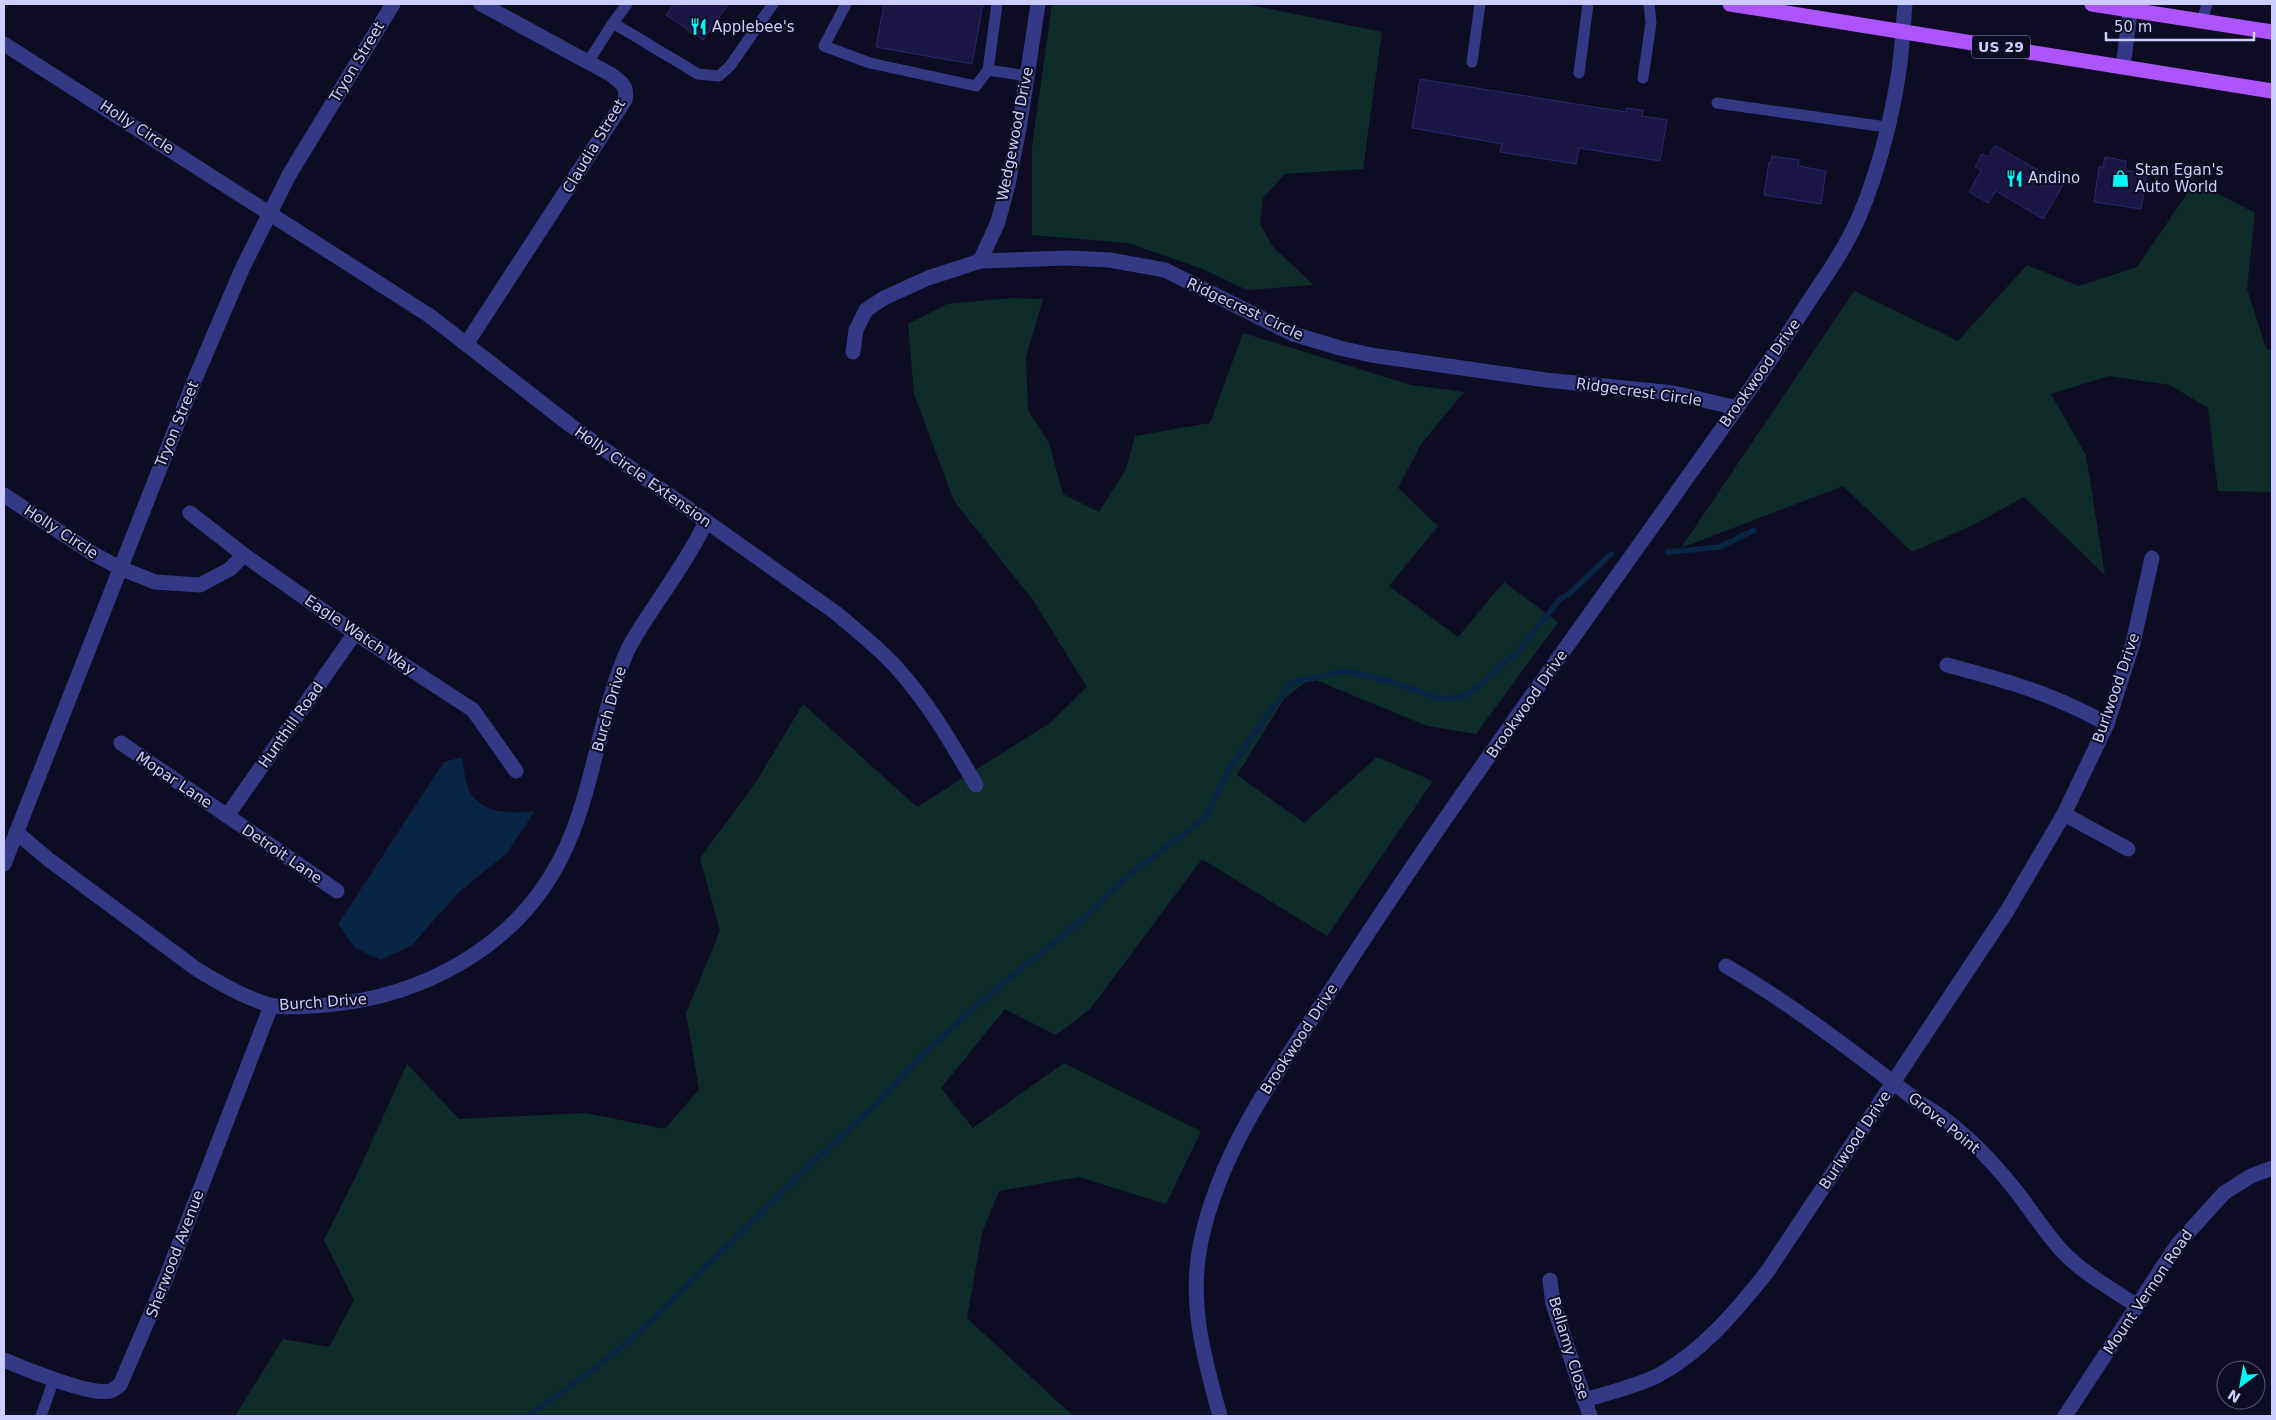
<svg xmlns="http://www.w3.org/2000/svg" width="2276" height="1420" font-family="'DejaVu Sans',sans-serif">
<rect width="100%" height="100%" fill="#0d0c22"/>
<g fill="#0e2d28">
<path d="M1052,4H1246L1382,32L1363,169L1285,174L1263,198L1260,224L1273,247L1314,285L1247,290L1200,268L1128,243L1032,235V147Z"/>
<path d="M2195,182L2255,213L2247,289L2266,348L2272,351V492L2218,491L2208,408L2170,385L2109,376L2051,394L2086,455L2105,575L2024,497L1973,525L1912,552L1843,486L1681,548L1854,291L1958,341L2027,265L2079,286L2137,267Z"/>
<path d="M1012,298L1043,299L1026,357L1028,410L1049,443L1063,494L1099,512L1126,469L1135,436L1210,423L1243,333L1411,385L1464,392L1421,444L1398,488L1438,526L1389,586L1458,637L1504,582L1558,622L1476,734L1427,726L1311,678L1284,699L1237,775L1304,823L1377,757L1433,781L1327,936L1202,859L1090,1009L1056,1035L1005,1009L941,1088L973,1128L1064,1063L1201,1131L1166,1204L1079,1177L999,1191L982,1233L967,1318L1073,1416H235L283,1339L329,1347L354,1300L324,1240L357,1174L407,1064L459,1119L586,1113L665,1129L699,1089L686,1013L720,931L700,858L756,782L803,704L917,807L1050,723L1087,687L1033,600L954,501L914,394L908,324L947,304Z"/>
</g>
<path fill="#082545" d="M462,757C464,768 465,783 470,792C482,814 514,814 535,811L507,853L458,893L412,945L381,960L355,948L338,924L444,762Z"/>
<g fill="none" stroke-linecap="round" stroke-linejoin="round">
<g stroke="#082545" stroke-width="5.5">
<path d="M1668,552L1720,547L1754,530"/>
<path d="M528,1416L598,1366L640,1331L826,1150L874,1106L926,1051L1002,984L1082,920L1126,877L1205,818L1230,767L1291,683L1346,671L1393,682L1440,699L1463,697L1481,685L1522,647L1560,599L1569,594L1611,554"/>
</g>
</g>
<g fill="#1b1645" stroke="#2d2672">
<path d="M674,4H728L703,40L666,15Z"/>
<path d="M884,4H983L972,64L876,47Z"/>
<path d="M1420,79L1626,112L1627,108L1643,110L1642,116L1667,120L1660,161L1579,148L1576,164L1500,152L1502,144L1412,128Z"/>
<path d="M1995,145L2063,185L2043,219L1996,191L1988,203L1969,192L1981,170L1975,167L1982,154L1988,157Z"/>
<path d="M1772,156L1799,160L1798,166L1826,171L1821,204L1764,195L1769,162L1771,163Z"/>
<path d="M2105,157L2126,161L2125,170L2147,174L2141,209L2094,202L2099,167H2103Z"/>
</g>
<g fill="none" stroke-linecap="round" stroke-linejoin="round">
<g stroke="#333985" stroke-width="11">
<path d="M627,4L613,23L698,74L719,76L730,66L773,4"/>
<path d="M846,4L824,46L870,63L976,86L988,70"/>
<path d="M997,4L988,70L1027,76"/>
<path d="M2202,21L2207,4"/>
<path d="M588,62L613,23"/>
<path d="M1472,62L1480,4"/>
<path d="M1579,73L1588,4"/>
<path d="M1643,78L1651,23L1649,4"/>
<path d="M1717,103L1886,127"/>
<path d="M41,1416L54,1379"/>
</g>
<g stroke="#333985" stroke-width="15">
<path d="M4,44L430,316L570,425L836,613C857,631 878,647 896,667C928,702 952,744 976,785"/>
<path d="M2123,67L2131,4"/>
<path d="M980,261L998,222L1008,184L1020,123L1038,4"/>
<path d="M467,343L625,100C628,86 621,82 610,74L481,4"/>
<path d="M853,352L856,330L866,310L884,298L928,278L980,261L1069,258L1110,260L1165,270L1293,334L1340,348L1371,355L1546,380L1674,393L1737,408"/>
<path d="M4,495L92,553L120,568L155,582L200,585L230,569L244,555"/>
<path d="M190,513L244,555L355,633L473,710L516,771"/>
<path d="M1947,665C2007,681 2052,693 2107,724"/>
<path d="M121,743L337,891"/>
<path d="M2064,814L2128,849"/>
<path d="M227,816L355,633"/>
<path d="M16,832L48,859L195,968C217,982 245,998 270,1005C284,1009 312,1006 326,1005C422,997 516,947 561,858C593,795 598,721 625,656C633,637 645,621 656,604C674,577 692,551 706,522"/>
<path d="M4,864L195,379L242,269L289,175L393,4"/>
<path d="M1726,966C1795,1006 1857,1055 1920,1103C1957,1124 1990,1158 2016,1191C2032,1211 2045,1233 2063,1252C2084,1274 2112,1289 2137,1306"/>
<path d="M1550,1280L1553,1304L1590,1416"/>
<path d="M4,1360C23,1368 91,1396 110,1391C113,1390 117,1387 120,1385L166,1278L271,1006"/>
<path d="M1584,1400C1608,1393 1634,1387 1657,1376C1702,1352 1736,1311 1767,1272L2007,911L2064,814L2107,724L2133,643L2152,558"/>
<path d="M1220,1416C1204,1358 1188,1302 1201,1241C1222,1142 1287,1059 1340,976C1449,807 1568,646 1684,482C1727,422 1770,363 1809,301C1827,274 1846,247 1859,217C1877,175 1891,122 1898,77C1902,53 1903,28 1905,4"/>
<path d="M2065,1416L2177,1245L2224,1193L2251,1176L2272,1168"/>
</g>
<g stroke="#ad54ff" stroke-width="15">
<path d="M1730,4L2272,91"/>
<path d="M2092,4L2272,32"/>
</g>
</g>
<defs>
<symbol id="restaurant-bare" viewBox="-9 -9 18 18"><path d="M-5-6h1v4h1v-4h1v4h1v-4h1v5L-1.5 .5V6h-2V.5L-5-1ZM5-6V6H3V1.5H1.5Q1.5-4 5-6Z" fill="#00f8f6" stroke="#0d0c22" stroke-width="2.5" paint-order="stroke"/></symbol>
<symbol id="shop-bare" viewBox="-9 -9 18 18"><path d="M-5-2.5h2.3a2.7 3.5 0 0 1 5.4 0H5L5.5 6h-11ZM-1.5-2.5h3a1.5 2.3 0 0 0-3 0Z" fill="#00f8f6" stroke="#0d0c22" stroke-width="2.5" paint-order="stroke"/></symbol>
</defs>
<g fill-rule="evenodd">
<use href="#restaurant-bare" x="686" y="14" width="25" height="25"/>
<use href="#restaurant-bare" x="2002" y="166" width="25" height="25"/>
<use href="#shop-bare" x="2108" y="166" width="25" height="25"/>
</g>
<g text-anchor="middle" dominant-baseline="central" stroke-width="4" stroke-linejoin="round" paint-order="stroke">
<rect fill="#0d0c22" stroke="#9393bd" stroke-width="1" x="1972" y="35.5" width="58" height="23" rx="4"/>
<g font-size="14" font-weight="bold" fill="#cdcdff">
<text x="2001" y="47">US 29</text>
</g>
<g font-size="15" fill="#cdcdff" stroke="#0d0c22" text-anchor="start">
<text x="712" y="27">Applebee's</text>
<text x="2135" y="170">Stan Egan's<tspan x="2135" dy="17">Auto World</tspan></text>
<text x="2028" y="178">Andino</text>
</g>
<g font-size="15" fill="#cdcdff" stroke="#0d0c22">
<text transform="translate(357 62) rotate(-59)">Tryon Street</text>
<text transform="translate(137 127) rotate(33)">Holly Circle</text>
<text transform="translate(1015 134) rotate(-79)">Wedgewood Drive</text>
<text transform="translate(594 146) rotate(-59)">Claudia Street</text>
<text transform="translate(1245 309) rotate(25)">Ridgecrest Circle</text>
<text transform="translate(1760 373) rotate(-55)">Brookwood Drive</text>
<text transform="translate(1639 392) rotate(8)">Ridgecrest Circle</text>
<text transform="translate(177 424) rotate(-68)">Tryon Street</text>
<text transform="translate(643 477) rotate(35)">Holly Circle Extension</text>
<text transform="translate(61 532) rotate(33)">Holly Circle</text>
<text transform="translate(360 635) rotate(34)">Eagle Watch Way</text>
<text transform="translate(2116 688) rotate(-71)">Burlwood Drive</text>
<text transform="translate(1527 704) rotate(-55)">Brookwood Drive</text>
<text transform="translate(609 709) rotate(-74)">Burch Drive</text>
<text transform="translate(291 725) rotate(-55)">Hunthill Road</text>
<text transform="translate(174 780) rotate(34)">Mopar Lane</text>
<text transform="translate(282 854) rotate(34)">Detroit Lane</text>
<text transform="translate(323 1002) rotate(-4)">Burch Drive</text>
<text transform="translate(1299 1039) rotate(-57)">Brookwood Drive</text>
<text transform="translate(1944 1123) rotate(39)">Grove Point</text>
<text transform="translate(1855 1140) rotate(-56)">Burlwood Drive</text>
<text transform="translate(175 1254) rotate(-69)">Sherwood Avenue</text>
<text transform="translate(2148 1292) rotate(-56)">Mount Vernon Road</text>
<text transform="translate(1569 1348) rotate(73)">Bellamy Close</text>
</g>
</g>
<rect width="2276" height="1420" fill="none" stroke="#cdcdff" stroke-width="10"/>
<g transform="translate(2241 1385) rotate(212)"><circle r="24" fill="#0d0c22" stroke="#5a597a"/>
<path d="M0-4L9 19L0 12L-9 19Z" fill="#00f8f6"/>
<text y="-8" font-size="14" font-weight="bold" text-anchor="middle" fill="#cdcdff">N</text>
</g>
<path d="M2106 32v8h148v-8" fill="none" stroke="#cdcdff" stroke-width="2.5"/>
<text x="2114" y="32" font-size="15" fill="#cdcdff" stroke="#0d0c22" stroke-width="4" paint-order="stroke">50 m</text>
</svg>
